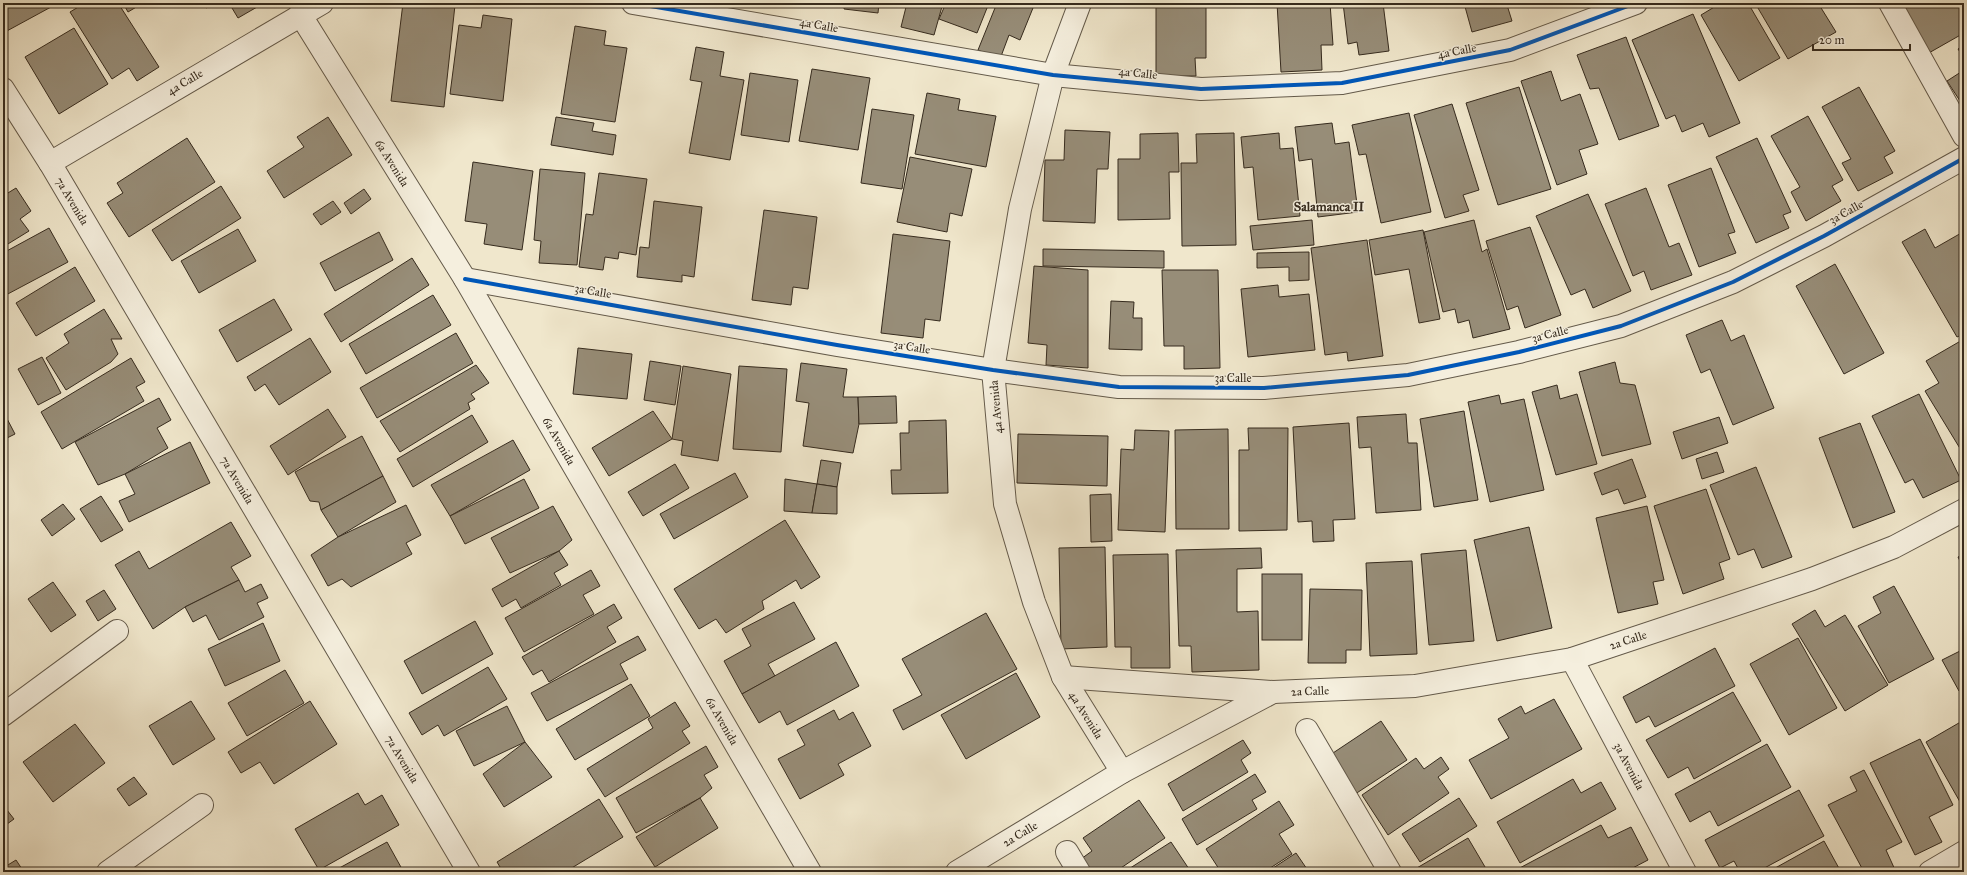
<svg xmlns="http://www.w3.org/2000/svg" width="1967" height="875" font-family="'IM FELL Great Primer',serif">
<rect width="100%" height="100%" fill="#f0e7cc"/>
<filter id="stains"><feTurbulence type="fractalNoise" baseFrequency=".005" numOctaves="4"/><feColorMatrix values="0 0 0 0 .2 0 0 0 0 .09 0 0 0 0 .02 0 0 0 .5 -.17"/></filter>
<radialGradient id="worn" r=".72"><stop offset=".6" stop-color="#630" stop-opacity="0"/><stop offset="1" stop-color="#630" stop-opacity=".3"/></radialGradient>
<g fill="#978d78" stroke="#362b1e">
<path d="M3,3H49L51,7L5,32L3,28Z"/>
<path d="M85,3H118L159,67L137,81L129,68L112,79L70,12Z"/>
<path d="M123,3H143L128,12Z"/>
<path d="M203,3H214L206,8Z"/>
<path d="M229,3H264L238,18Z"/>
<path d="M403,3L455,5L444,107L391,101Z"/>
<path d="M845,3H879L878,13L844,9Z"/>
<path d="M889,3H943L934,35L901,27L906,7Z"/>
<path d="M946,3H989L977,33L939,19Z"/>
<path d="M997,3H1035L1020,40L1009,35L1000,59L978,50Z"/>
<path d="M1156,3H1206V58H1195L1196,76H1156Z"/>
<path d="M1277,3H1330L1333,45H1321L1322,70L1281,72Z"/>
<path d="M1343,3H1383L1389,51L1359,55L1357,42L1348,44Z"/>
<path d="M1464,3H1514L1507,5L1512,21L1472,32Z"/>
<path d="M1721,3H1748L1780,58L1739,81L1701,15Z"/>
<path d="M1755,3H1818L1836,32L1788,59Z"/>
<path d="M1897,3H1964V33L1927,54Z"/>
<path d="M1693,14L1740,123L1709,137L1703,123L1682,132L1675,115L1666,119L1632,40Z"/>
<path d="M483,15L512,19L503,101L450,94L459,25L481,28Z"/>
<path d="M575,26L606,31L604,45L627,48L615,122L561,114Z"/>
<path d="M74,28L108,84L59,114L25,57Z"/>
<path d="M1626,37L1659,126L1619,140L1599,88L1590,89L1577,55Z"/>
<path d="M1964,45V58L1958,49Z"/>
<path d="M696,47L724,52L720,76L744,80L730,160L689,153L702,82L690,80Z"/>
<path d="M812,69L870,78L858,150L799,141Z"/>
<path d="M1964,70V107L1947,81Z"/>
<path d="M1551,71L1561,101L1580,94L1598,144L1579,150L1587,174L1557,185L1521,81Z"/>
<path d="M750,73L798,80L789,142L741,135Z"/>
<path d="M1519,87L1551,189L1498,205L1466,103Z"/>
<path d="M1859,87L1895,151L1884,157L1893,173L1858,191L1842,163L1851,159L1822,107Z"/>
<path d="M927,93L960,99L958,110L996,116L986,167L915,154Z"/>
<path d="M1452,104L1479,190L1463,195L1469,211L1445,218L1414,115Z"/>
<path d="M872,109L914,115L902,189L861,183Z"/>
<path d="M1409,113L1431,212L1381,223L1366,154L1359,155L1352,125Z"/>
<path d="M1808,116L1843,180L1832,186L1841,201L1806,221L1791,192L1800,187L1771,136Z"/>
<path d="M328,117L352,155L284,198L267,171L304,147L297,137Z"/>
<path d="M556,117L594,123L592,131L616,135L613,155L551,145Z"/>
<path d="M1332,123L1335,144L1349,142L1358,212L1318,217L1312,159L1299,161L1295,127Z"/>
<path d="M1065,130L1110,132L1108,169H1097L1095,223L1043,221L1045,160H1064Z"/>
<path d="M1178,133L1179,172H1169L1170,219L1118,220V159H1140V134Z"/>
<path d="M1234,133L1236,245L1182,246L1181,163H1197L1196,134Z"/>
<path d="M1279,133L1280,149L1293,148L1300,216L1258,220L1253,167L1244,168L1241,137Z"/>
<path d="M187,138L215,182L129,237L107,203L123,193L117,183Z"/>
<path d="M1757,138L1791,212L1783,215L1789,228L1756,243L1716,157Z"/>
<path d="M910,157L972,169L962,216L950,213L947,232L897,222Z"/>
<path d="M473,162L533,171L522,250L484,244L487,224L465,221Z"/>
<path d="M1711,168L1735,232L1728,234L1736,253L1699,267L1668,185Z"/>
<path d="M540,169L585,173L577,265L539,263L541,241L534,240Z"/>
<path d="M599,173L647,179L636,255L619,252L618,259L605,257L603,270L579,267L586,214L593,215Z"/>
<path d="M221,186L241,218L172,261L152,230Z"/>
<path d="M16,188L31,211L20,219L29,231L3,247V196Z"/>
<path d="M1646,188L1669,247L1679,243L1692,275L1651,290L1644,271L1633,276L1605,204Z"/>
<path d="M364,189L371,199L351,214L344,203Z"/>
<path d="M1588,194L1631,291L1593,308L1585,289L1571,295L1536,216Z"/>
<path d="M333,201L341,212L321,225L313,214Z"/>
<path d="M654,201L702,207L694,277L682,275V282L637,277L640,247L649,248Z"/>
<path d="M764,210L817,217L808,289L793,287L791,305L752,300Z"/>
<path d="M1312,220L1314,245L1253,250L1250,226Z"/>
<path d="M1474,220L1482,252L1487,249L1510,329L1473,338L1469,320L1458,323L1455,309L1443,312L1424,232Z"/>
<path d="M1530,227L1561,315L1525,328L1518,306L1507,310L1486,241Z"/>
<path d="M49,228L68,262L4,296L3,253Z"/>
<path d="M238,229L256,261L199,293L181,261Z"/>
<path d="M1925,229L1935,248L1963,232L1964,234V334L1957,337L1902,242Z"/>
<path d="M1423,230L1440,319L1419,323L1409,269L1375,275L1369,240Z"/>
<path d="M379,232L393,260L335,291L320,263Z"/>
<path d="M893,234L950,241L940,321L925,319L923,338L881,333Z"/>
<path d="M1367,240L1383,356L1348,361L1347,352L1325,355L1311,248Z"/>
<path d="M1043,249L1164,251V268L1043,266Z"/>
<path d="M1309,252V280L1289,281V267L1257,268V253Z"/>
<path d="M412,258L429,285L341,342L324,314Z"/>
<path d="M1835,264L1884,353L1844,374L1796,286Z"/>
<path d="M1034,266L1088,270V368L1046,365L1047,345L1028,343Z"/>
<path d="M75,267L95,301L36,336L16,303Z"/>
<path d="M1162,270H1218L1220,368L1184,369V346H1164Z"/>
<path d="M1278,285L1279,297L1309,294L1315,350L1248,357L1241,289Z"/>
<path d="M433,295L451,325L366,374L349,344Z"/>
<path d="M274,299L292,330L237,362L219,330Z"/>
<path d="M1111,301L1134,302L1133,318H1142V350L1109,349Z"/>
<path d="M104,309L122,339H111L118,354L111,362L66,390L46,358L69,343L64,334Z"/>
<path d="M1722,320L1731,341L1744,335L1774,408L1733,425L1710,369L1701,373L1686,335Z"/>
<path d="M456,333L473,363L377,418L360,388Z"/>
<path d="M310,338L331,372L279,405L265,384L255,391L247,377Z"/>
<path d="M1964,339V455L1925,391L1939,383L1926,361Z"/>
<path d="M578,348L632,354L627,399L573,394Z"/>
<path d="M42,357L61,393L38,405L18,369Z"/>
<path d="M131,358L145,382L136,387L144,401L62,449L41,412Z"/>
<path d="M650,361L681,366L675,405L644,400Z"/>
<path d="M1615,362L1620,383L1635,385L1651,444L1602,456L1579,372Z"/>
<path d="M801,363L847,369L843,397H858L859,424L853,453L803,446L809,403L796,401Z"/>
<path d="M476,365L489,383L471,394L475,399L468,403L470,409L400,452L380,421Z"/>
<path d="M683,366L731,374L718,461L681,455L683,441L672,439Z"/>
<path d="M739,366L787,369L781,452L733,449Z"/>
<path d="M1557,385L1560,399L1577,394L1597,464L1556,475L1532,392Z"/>
<path d="M1919,394L1961,480L1923,498L1913,479L1905,483L1872,416Z"/>
<path d="M1499,395L1501,404L1524,399L1544,490L1490,502L1468,402Z"/>
<path d="M896,396L897,423L859,424L858,397Z"/>
<path d="M159,398L171,420L157,428L168,448L125,474L98,485L75,442Z"/>
<path d="M328,409L346,437L288,475L270,446Z"/>
<path d="M3,411L15,434L3,440Z"/>
<path d="M653,411L672,439L609,476L592,448Z"/>
<path d="M1464,411L1478,500L1434,507L1420,419Z"/>
<path d="M1406,414L1408,443H1417L1421,510L1376,513L1371,447L1359,448L1357,417Z"/>
<path d="M472,415L488,442L413,487L397,459Z"/>
<path d="M1719,417L1728,443L1682,459L1673,432Z"/>
<path d="M946,420L948,493L892,494L891,470H901L900,433H909V421Z"/>
<path d="M1349,423L1355,519L1333,520L1334,541L1313,542L1312,521L1298,522L1293,427Z"/>
<path d="M1860,423L1895,512L1853,528L1819,438Z"/>
<path d="M1248,428H1288L1287,530L1239,531V450H1249Z"/>
<path d="M1228,429L1229,529H1176L1175,430Z"/>
<path d="M1135,430L1169,431L1165,532L1118,530L1121,449L1134,450Z"/>
<path d="M1018,434L1108,436L1107,486L1017,483Z"/>
<path d="M362,436L383,476L321,510L319,502L310,501L295,472Z"/>
<path d="M513,440L530,470L450,516L431,485Z"/>
<path d="M190,442L210,483L129,522L119,501L135,494L125,474Z"/>
<path d="M1717,452L1724,472L1702,479L1696,459Z"/>
<path d="M1632,459L1646,497L1624,504L1618,489L1602,495L1594,473Z"/>
<path d="M821,460L841,463L837,487L817,484Z"/>
<path d="M675,464L689,488L643,516L628,492Z"/>
<path d="M1756,467L1792,557L1762,568L1754,549L1738,555L1710,485Z"/>
<path d="M735,473L748,497L674,539L660,514Z"/>
<path d="M383,476L396,502L338,537L321,510Z"/>
<path d="M524,479L539,508L465,544L450,516Z"/>
<path d="M785,479L817,484L812,513L784,511Z"/>
<path d="M817,484L837,487V514L812,513Z"/>
<path d="M1706,489L1730,559L1719,563L1724,579L1683,594L1654,506Z"/>
<path d="M1111,494L1112,541L1091,542L1090,495Z"/>
<path d="M101,496L123,530L101,542L80,509Z"/>
<path d="M63,504L75,519L52,536L41,520Z"/>
<path d="M406,505L421,535L406,543L412,554L351,587L342,579L328,586L311,555L338,537Z"/>
<path d="M553,506L572,540L559,551L510,573L491,538Z"/>
<path d="M1647,506L1664,580L1653,582L1658,604L1618,613L1596,518Z"/>
<path d="M785,520L820,577L801,589L796,580L762,601L764,609L726,633L716,619L699,629L674,589Z"/>
<path d="M231,522L251,556L231,567L239,580L185,607L153,629L115,565L139,551L149,569Z"/>
<path d="M1529,527L1552,628L1497,641L1474,540Z"/>
<path d="M1105,547L1107,647L1061,649L1059,548Z"/>
<path d="M1261,548L1262,568L1237,569V612L1258,611L1259,670L1192,672L1191,646H1179L1176,550Z"/>
<path d="M1466,550L1474,641L1429,645L1421,554Z"/>
<path d="M559,551L568,565L554,573L561,585L521,608L516,599L502,607L492,589Z"/>
<path d="M1168,554L1170,668H1131V647H1115L1113,555Z"/>
<path d="M1964,554V569L1958,557Z"/>
<path d="M1412,561L1417,654L1370,656L1366,563Z"/>
<path d="M591,570L600,586L583,595L594,614L524,652L505,618Z"/>
<rect x="1262" y="574" width="40" height="66"/>
<path d="M239,580L245,592L261,584L268,598L257,603L264,617L219,640L206,615L193,622L185,607Z"/>
<path d="M53,582L76,615L51,632L28,599Z"/>
<path d="M1894,586L1934,659L1889,683L1858,626L1881,613L1873,597Z"/>
<path d="M1310,589L1362,590L1361,650H1346V663H1308Z"/>
<path d="M104,590L116,609L98,621L86,601Z"/>
<path d="M794,602L815,639L768,664L775,676L742,694L724,661L751,646L742,629Z"/>
<path d="M614,604L622,618L607,627L616,642L549,682L542,670L533,675L522,657Z"/>
<path d="M1815,610L1825,627L1845,615L1888,685L1845,711L1792,624Z"/>
<path d="M986,613L1017,669L903,730L893,710L922,695L902,659Z"/>
<path d="M475,621L493,654L422,694L404,661Z"/>
<path d="M263,623L280,661L225,686L208,649Z"/>
<path d="M638,636L646,650L620,664L628,679L547,721L531,693Z"/>
<path d="M1798,638L1837,708L1789,735L1750,664Z"/>
<path d="M836,642L859,686L787,725L780,711L759,723L742,694Z"/>
<path d="M1715,648L1735,686L1655,727L1649,716L1636,723L1623,697Z"/>
<path d="M1964,649V688L1959,691L1942,660Z"/>
<path d="M488,667L507,699L444,736L438,725L422,735L409,713Z"/>
<path d="M285,670L304,703L247,736L228,703Z"/>
<path d="M1016,673L1040,717L966,759L941,715Z"/>
<path d="M631,684L650,716L575,760L556,729Z"/>
<path d="M1733,692L1761,741L1694,779L1688,767L1668,778L1646,740Z"/>
<path d="M1554,699L1582,749L1491,799L1469,760L1509,738L1498,719L1521,706L1525,714Z"/>
<path d="M191,701L215,739L173,765L149,726Z"/>
<path d="M310,701L337,744L274,784L260,762L241,773L228,752Z"/>
<path d="M675,702L690,726L682,731L690,743L605,797L587,769L653,728L648,719Z"/>
<path d="M507,706L525,742L474,766L456,731Z"/>
<path d="M834,710L839,720L853,712L871,746L838,764L844,775L800,799L778,759L805,745L797,730Z"/>
<path d="M1964,720V809L1926,742Z"/>
<path d="M1381,721L1407,760L1340,804L1327,757Z"/>
<path d="M75,724L105,763L53,802L23,762Z"/>
<path d="M1920,739L1953,805L1929,817L1942,842L1915,855L1870,763Z"/>
<path d="M1243,740L1251,753L1241,760L1248,772L1183,811L1168,784Z"/>
<path d="M525,742L552,777L504,807L483,774Z"/>
<path d="M1767,744L1791,787L1718,826L1710,811L1690,822L1675,794Z"/>
<path d="M706,746L718,767L704,775L712,788L700,798L636,833L616,798Z"/>
<path d="M1441,757L1449,769L1438,777L1449,793L1388,835L1362,795L1416,758L1424,769Z"/>
<path d="M1864,770L1902,842L1886,850L1896,872H1864L1828,805L1857,791L1850,777Z"/>
<path d="M1255,774L1266,792L1252,800L1257,809L1197,845L1182,819Z"/>
<path d="M134,777L147,794L129,806L117,789Z"/>
<path d="M1573,779L1581,793L1601,782L1616,809L1520,863L1497,822Z"/>
<path d="M1799,790L1824,836L1757,872H1740L1734,861L1720,868L1705,840Z"/>
<path d="M358,793L365,805L382,795L399,825L319,870L295,829Z"/>
<path d="M700,798L718,828L655,867L636,837Z"/>
<path d="M1459,798L1477,826L1420,862L1402,834Z"/>
<path d="M599,799L623,837L565,872H503L497,862Z"/>
<path d="M1139,800L1165,838L1115,872H1074L1070,867L1092,851L1083,838Z"/>
<path d="M1279,801L1294,825L1279,834L1292,854L1264,872H1221L1206,849Z"/>
<path d="M3,805L14,819L3,827Z"/>
<path d="M1601,825L1608,838L1631,827L1648,860L1625,872H1514V871Z"/>
<path d="M1468,838L1488,872H1410Z"/>
<path d="M1824,841L1841,872H1768Z"/>
<path d="M387,842L402,869L397,872H332Z"/>
<path d="M1171,842L1191,872H1124Z"/>
<path d="M1296,853L1309,872H1267Z"/>
<path d="M16,860L24,872H3V868Z"/>
</g>
<g fill="none" stroke-linecap="round" stroke-linejoin="round">
<defs>
<g id="minor">
<path d="M633,3L1053,75L1201,89L1342,83L1510,50L1636,3"/>
<path d="M1080,3L1053,75L1020,209L993,370L1005,504L1034,602L1063,677L1122,772"/>
<path d="M1890,3L1964,136"/>
<path d="M300,14L465,279L810,872"/>
<path d="M3,89L50,163L469,872"/>
<path d="M50,163L322,3"/>
<path d="M465,279L837,345L993,370L1119,387L1264,388L1408,375L1519,352L1621,326L1733,282L1824,236L1964,158"/>
<path d="M1572,659L1685,872"/>
<path d="M1063,677L1273,692L1415,686L1572,659L1812,579L1894,547L1964,510"/>
<path d="M3,715L117,631"/>
<path d="M1307,730L1390,872"/>
<path d="M1067,852L1079,872"/>
<path d="M108,872L202,805"/>
<path d="M957,872L1122,772L1273,692"/>
<path d="M1930,872L1964,852"/>
</g>
</defs>
<use href="#minor" stroke="#645a4a" stroke-width="24"/>
<use href="#minor" stroke="#f5efde" stroke-width="22"/>
<defs>
<g id="cycleway">
<path d="M633,3L1053,75L1201,89L1342,83L1510,50L1636,3"/>
<path d="M465,279L837,345L993,370L1119,387L1264,388L1408,375L1519,352L1621,326L1733,282L1824,236L1964,158"/>
</g>
</defs>
<use href="#cycleway" stroke="#f5efde" stroke-width="6"/>
<use href="#cycleway" stroke="#0057b8" stroke-width="4"/>
</g>
<g text-anchor="middle" dominant-baseline="central" stroke-width="3" stroke-linejoin="round" paint-order="stroke">
<g font-size="12" fill="#362b1e" stroke="#f5efde">
<text transform="translate(819 25) rotate(10)">4a Calle</text>
<text transform="translate(1457 51) rotate(-11)">4a Calle</text>
<text transform="translate(1138 73) rotate(6)">4a Calle</text>
<text transform="translate(185 82) rotate(-31)">4a Calle</text>
<text transform="translate(392 163) rotate(58)">6a Avenida</text>
<text transform="translate(72 201) rotate(59)">7a Avenida</text>
<text transform="translate(1846 212) rotate(-29)">3a Calle</text>
<text transform="translate(593 291) rotate(10)">3a Calle</text>
<text transform="translate(1550 334) rotate(-14)">3a Calle</text>
<text transform="translate(912 347) rotate(9)">3a Calle</text>
<text x="1233" y="378">3a Calle</text>
<text transform="translate(996 407) rotate(-95)">4a Avenida</text>
<text transform="translate(559 441) rotate(60)">6a Avenida</text>
<text transform="translate(237 480) rotate(59)">7a Avenida</text>
<text transform="translate(1628 640) rotate(-18)">2a Calle</text>
<text transform="translate(1310 691) rotate(-2)">2a Calle</text>
<text transform="translate(1086 715) rotate(58)">4a Avenida</text>
<text transform="translate(722 721) rotate(60)">6a Avenida</text>
<text transform="translate(402 759) rotate(59)">7a Avenida</text>
<text transform="translate(1629 766) rotate(62)">3a Avenida</text>
<text transform="translate(1020 834) rotate(-31)">2a Calle</text>
</g>
<g font-size="13" font-weight="bold" fill="#362b1e" stroke="#f5efde">
<text x="1329" y="207">Salamanca II</text>
</g>
</g>
<rect width="1967" height="875" fill="none" stroke="#f0e7cc" stroke-width="16"/>
<rect x="4" y="4" width="1959" height="867" fill="none" stroke="#362b1e" stroke-width="2"/>
<rect x="8" y="8" width="1951" height="859" fill="none" stroke="#362b1e"/>
<path d="M1813 44v6h97v-6" fill="none" stroke="#362b1e" stroke-width="2"/>
<text x="1819" y="44" font-size="12" fill="#362b1e" stroke="#f5efde" stroke-width="3" paint-order="stroke">20 m</text>
<rect width="100%" height="100%" filter="url(#stains)"/>
<rect width="100%" height="100%" fill="url(#worn)"/>
</svg>
